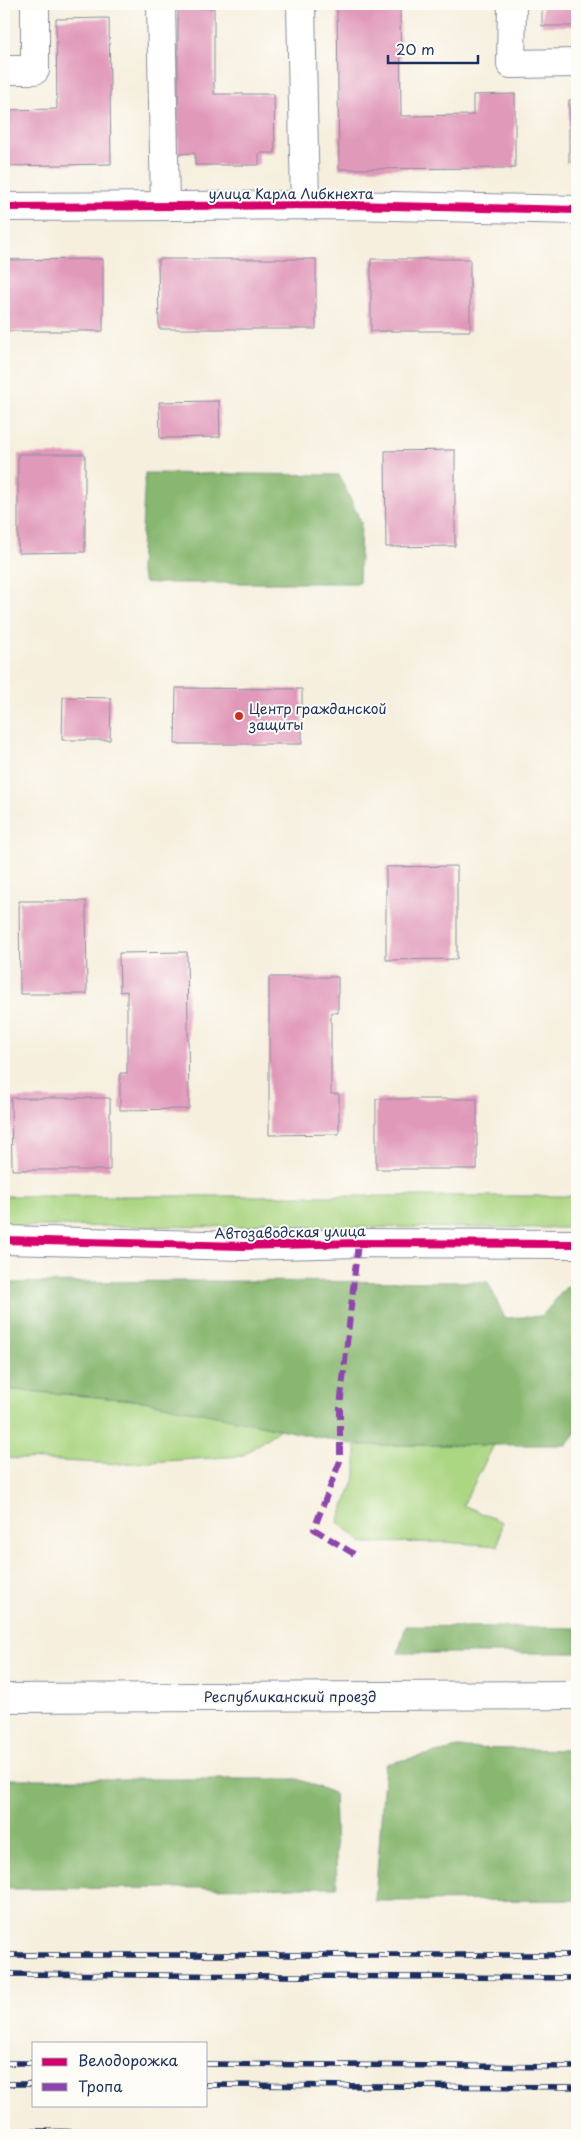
<svg xmlns="http://www.w3.org/2000/svg" width="581" height="2139" font-family="'Playpen Sans',sans-serif">
<rect width="100%" height="100%" fill="#fdfcf7"/>
<filter id="ink" filterUnits="userSpaceOnUse"><feTurbulence type="fractalNoise" baseFrequency=".02" numOctaves="2"/><feDisplacementMap in="SourceGraphic" scale="10" xChannelSelector="R" yChannelSelector="G"/><feConvolveMatrix kernelMatrix="1 2 1 2 8 2 1 2 1" color-interpolation-filters="sRGB"/></filter>
<filter id="wash" filterUnits="userSpaceOnUse"><feTurbulence type="fractalNoise" baseFrequency=".0096" numOctaves="4" result="noise"/><feDisplacementMap in="SourceGraphic" scale="20" xChannelSelector="R" yChannelSelector="G"/><feGaussianBlur stdDeviation="1.12" result="paint"/><feColorMatrix in="noise" values="0 0 0 0 0 0 0 0 0 0 0 0 0 0 0 0 0 1.4 0 .05"/><feComposite in="paint" operator="in"/></filter>
<g filter="url(#wash)">
<rect width="100%" height="100%" fill="#f6efde"/>
<g fill="#abd682" stroke="#638270">
<path d="M4,1196H577V1228L4,1226Z"/>
<path d="M4,1389L144,1401L280,1429L242,1456L119,1464L4,1458Z"/>
<path d="M356,1445H494L463,1505L502,1522L498,1546L445,1542L363,1543L338,1522L356,1476Z"/>
</g>
<g fill="#88b770" stroke="#527367">
<path d="M145,473L339,475L361,522L359,583H145L140,570Z"/>
<path d="M187,1281L488,1282L505,1318L542,1316L567,1286H577V1431L566,1445H356L144,1401L4,1389V1283Z"/>
<path d="M406,1626L577,1628V1653H398Z"/>
<path d="M458,1748L577,1750V1900L375,1901L385,1764Z"/>
<path d="M4,1779H298L334,1793L337,1887L4,1889Z"/>
</g>
<g id="blocks">
<g fill="#e199ba">
<rect x="542" y="4" width="35" height="22"/>
<path d="M400,5L401,116L473,115V95L515,94V168L339,169L337,6Z"/>
<path d="M214,8V94H274L275,153H259V165H195V153L178,154V9Z"/>
<path d="M109,18L111,164L4,166V110L57,109L56,19Z"/>
<rect x="569" y="100" width="8" height="62"/>
<path d="M103,259V331H4V260Z"/>
<path d="M158,259H316V329H159Z"/>
<rect x="371" y="259" width="99" height="72"/>
<path d="M219,401L220,437L160,438L159,402Z"/>
<path d="M455,450V546L386,547L385,451Z"/>
<path d="M18,454H85V552L18,553Z"/>
<path d="M176,688L302,689V744H175Z"/>
<path d="M63,697L111,698L110,740H62Z"/>
<path d="M457,866V959L386,960V867Z"/>
<path d="M19,901H86L87,994H20Z"/>
<path d="M187,952L189,1109L120,1110V1073H127V991L120,992L119,953Z"/>
<path d="M269,977H338V1013L331,1012V1094H339V1134L269,1135Z"/>
<path d="M11,1098H110V1170H12Z"/>
<rect x="376" y="1099" width="101" height="70"/>
</g>
</g>
</g>
<g filter="url(#ink)">
<use href="#blocks" fill-opacity="0" stroke="#888f9e" stroke-width="1"/>
<g fill="none" stroke-linecap="round" stroke-linejoin="round">
<defs>
<g id="minor">
<path d="M161,4L165,206"/>
<path d="M301,4L305,205"/>
<path d="M512,4L511,64L577,63"/>
<path d="M4,70H35V4"/>
<path d="M4,207L347,205L577,210"/>
<path d="M4,1240L243,1246L358,1243L577,1244"/>
</g>
<path id="major" d="M4,1698L577,1695"/>
</defs>
<use href="#minor" stroke="#888f9e" stroke-width="30"/>
<use href="#major" stroke="#888f9e" stroke-width="30"/>
<use href="#minor" stroke="#fff" stroke-width="28"/>
<use href="#major" stroke="#fff" stroke-width="28"/>
<defs>
<g id="rail">
<path d="M4,1955H577"/>
<path d="M4,1974L577,1978"/>
<path d="M4,2063H34"/>
<path d="M206,2064L577,2067"/>
<path d="M4,2084H34"/>
<path d="M206,2085L577,2087"/>
<path d="M4,2132L41,2131L209,2135"/>
<path d="M539,2135L577,2133"/>
</g>
</defs>
<use href="#rail" stroke="#1b2f5e" stroke-width="5.5"/>
<use href="#rail" stroke="#fdfcf7" stroke-width="4" stroke-dasharray="11" stroke-linecap="butt"/>
<path stroke="#8e44ad" stroke-width="6" stroke-dasharray="12 6" stroke-linecap="butt" d="M354,1554L314,1529L340,1461V1407L358,1243"/>
<defs>
<g id="cycleway">
<path d="M4,207L347,205L577,210"/>
<path d="M4,1240L243,1246L358,1243L577,1244"/>
</g>
</defs>
<use href="#cycleway" stroke="#fdfcf7" stroke-width="11"/>
<use href="#cycleway" stroke="#d6006c" stroke-width="8"/>
</g>
</g>
<circle fill="#c8321e" stroke="#fdfcf7" stroke-width="2" cx="239" cy="716" r="5"/>
<g text-anchor="middle" dominant-baseline="central" stroke-width="4" stroke-linejoin="round" paint-order="stroke">
<g font-size="14" fill="#1b2f5e" stroke="#fdfcf7">
<text x="291" y="193">улица Карла Либкнехта</text>
<text transform="translate(290 1232) rotate(-1)">Автозаводская улица</text>
<text x="290" y="1696">Республиканский проезд</text>
</g>
<g font-size="14" fill="#1b2f5e" stroke="#fdfcf7" text-anchor="start">
<text x="249" y="708">Центр гражданской<tspan x="249" dy="16">защиты</tspan></text>
</g>
</g>
<rect width="581" height="2139" fill="none" stroke="#fdfcf7" stroke-width="20"/>
<rect x="32" y="2042" width="175" height="65" fill="#fdfcf7" stroke="#a3aaba"/>
<rect x="42" y="2058" width="25" height="8" fill="#d6006c" stroke="#a3aaba"/>
<text x="78" y="2066" font-size="15" fill="#1b2f5e">Велодорожка</text>
<rect x="42" y="2083" width="25" height="8" fill="#8e44ad" stroke="#a3aaba"/>
<text x="78" y="2092" font-size="15" fill="#1b2f5e">Тропа</text>
<path d="M388 55v8h90v-8" fill="none" stroke="#1b2f5e" stroke-width="2.5"/>
<text x="396" y="55" font-size="15" fill="#1b2f5e" stroke="#fdfcf7" stroke-width="4" paint-order="stroke">20 m</text>
</svg>
